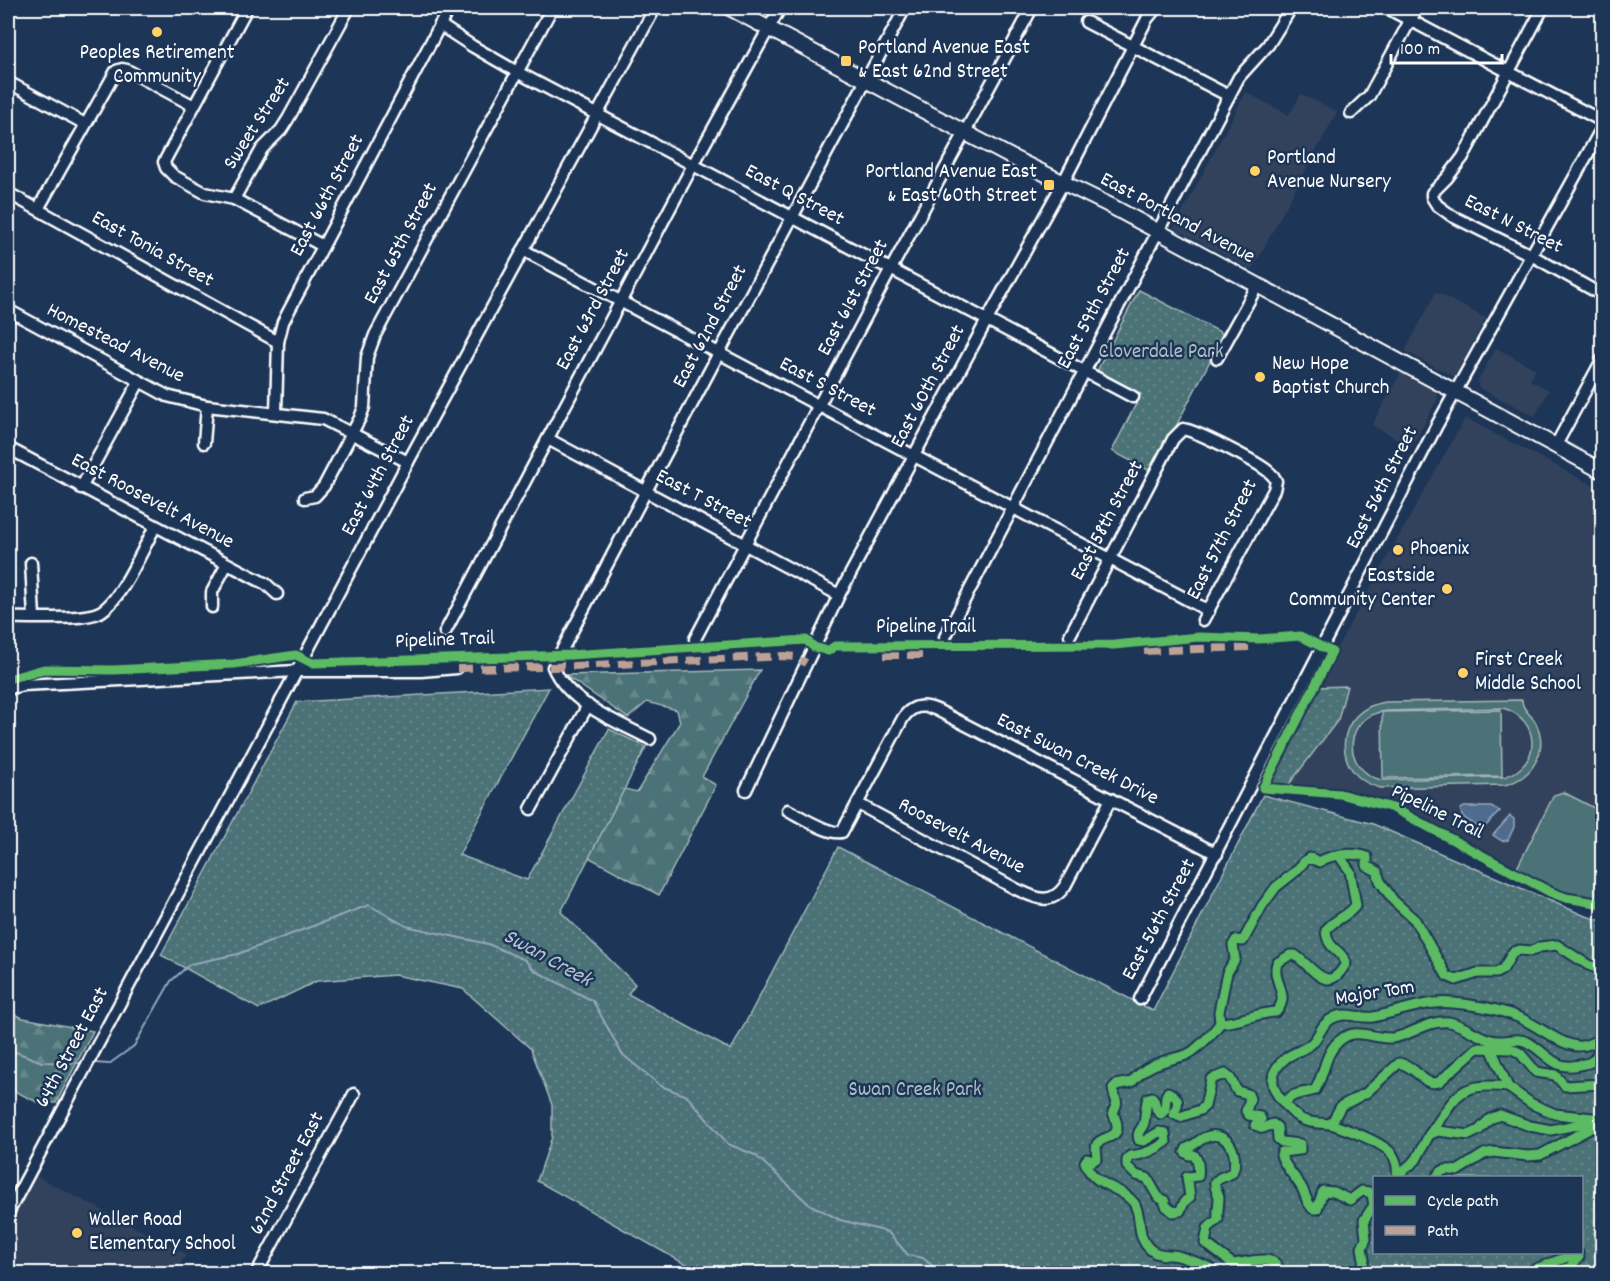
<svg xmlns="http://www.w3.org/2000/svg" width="1610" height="1281" font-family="Dekko,sans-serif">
<defs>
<pattern id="forest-firs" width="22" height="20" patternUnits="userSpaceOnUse" patternTransform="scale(1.5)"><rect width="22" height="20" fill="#4b7276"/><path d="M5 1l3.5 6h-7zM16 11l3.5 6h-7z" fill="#66878b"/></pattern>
<pattern id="park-dots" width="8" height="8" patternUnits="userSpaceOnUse" patternTransform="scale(1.5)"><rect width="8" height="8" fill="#4b7276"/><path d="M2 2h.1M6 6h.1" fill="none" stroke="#66878b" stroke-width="1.8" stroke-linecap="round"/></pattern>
</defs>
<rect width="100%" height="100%" fill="#1d3557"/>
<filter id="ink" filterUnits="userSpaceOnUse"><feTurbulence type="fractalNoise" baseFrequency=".0167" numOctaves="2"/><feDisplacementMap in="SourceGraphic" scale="12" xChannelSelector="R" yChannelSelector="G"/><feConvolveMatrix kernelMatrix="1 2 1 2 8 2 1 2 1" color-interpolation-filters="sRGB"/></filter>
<g filter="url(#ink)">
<g fill="#30435c">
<path d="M1246,92L1289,115L1301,94L1337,112L1252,270L1174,228Z"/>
<path d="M1436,292L1486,318L1454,377L1405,351Z"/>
<path d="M1496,348L1536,369L1530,380L1549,390L1535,416L1479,388L1477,383Z"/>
<path d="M1401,372L1434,390L1438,398L1412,447L1372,425Z"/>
<path d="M1465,418L1602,490V903L1560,894L1398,807L1376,799L1344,790L1287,787L1338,720L1347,686L1317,687L1330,660Z"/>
<path d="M29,1172L186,1254L176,1273L8,1274V1213Z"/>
</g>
<g fill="#4b7276" stroke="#a5b8ba" stroke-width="1.5" fill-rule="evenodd">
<path d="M1522,700C1522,710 1531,714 1536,723C1549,750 1533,778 1505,785L1381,788C1329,776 1334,708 1386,702ZM1503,708C1541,719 1542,766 1504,777L1381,780C1340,769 1344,715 1386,711Z"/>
<path d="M1501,710L1502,776L1383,778L1382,712Z"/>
<path d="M1563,792L1602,812V901L1561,894L1516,870L1554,795Z"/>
</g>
<g fill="url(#forest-firs)" stroke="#a5b8ba" stroke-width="1.5">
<path d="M760,670L702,777L716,785L659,895L577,851L612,786L637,792L680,722L677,710L647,702L628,718L565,675Z"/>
<path d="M8,1012L23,1018L93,1031L56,1103L37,1102L8,1088Z"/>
</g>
<g fill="url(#park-dots)" stroke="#a5b8ba" stroke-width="1.5" fill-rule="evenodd">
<path d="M1139,290L1224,334L1152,472L1112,451L1141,394L1097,371Z"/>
<path d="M1347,686L1338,720L1287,787L1266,785L1317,687Z"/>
<path d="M549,688L459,855L527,880L609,729L646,747L561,912L635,984L628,994L731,1050L838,847L1153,1011L1263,795L1373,824L1583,915L1602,921V1273H701L537,1181L552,1137V1105L531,1049L463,989L395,975L317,981L259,1009L161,955L297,702ZM1374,1178H1582V1252H1374Z"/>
</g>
<g fill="#4f6c8f" stroke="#95a7bc" stroke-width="1.5">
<path d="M1464,807H1491L1500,811L1482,830L1462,816L1461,809Z"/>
<path d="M1510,816L1514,819V827L1508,840L1502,841L1493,835Z"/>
</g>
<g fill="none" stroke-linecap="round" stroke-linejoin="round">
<g stroke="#95a7bc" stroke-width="2">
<path d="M8,1049L42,1062L80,1063"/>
<path d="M94,1063L109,1064L134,1046L171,981L190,964L238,954L369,905L406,926L488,944L525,960L534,970L593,1001L622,1054L661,1086L687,1096L728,1144L755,1155L809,1204L840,1220L888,1232L908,1255L923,1258L943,1274"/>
</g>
<defs>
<g id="minor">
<path d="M247,8L164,162L166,168L174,176L205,193L234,199L323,246"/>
<path d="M1387,8L1602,121"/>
<path d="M1543,8L1463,157L1447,178L1432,193V197L1437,205L1452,216L1531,255L1602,295"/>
<path d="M1086,22L1229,96"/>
<path d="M440,25L472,46L517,72L1133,397"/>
<path d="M8,82L85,124"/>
<path d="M1351,113L1369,96L1417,8"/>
<path d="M8,193L278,342"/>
<path d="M234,199L262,149L281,130L288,119L349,8"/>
<path d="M38,209L116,71L122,69L127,70L194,106"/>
<path d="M523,250L1209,611"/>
<path d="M8,310L167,396L207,406L323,419L408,462"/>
<path d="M1217,358L1257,286"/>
<path d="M276,412L278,342L283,322L449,8"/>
<path d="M548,439L839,595"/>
<path d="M204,443L207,406"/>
<path d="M1556,445L1602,360"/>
<path d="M8,448L266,584L277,594"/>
<path d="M81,488L139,382"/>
<path d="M305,498L315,496L324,486L360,418L364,407L367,357L375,335L552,8"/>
<path d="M31,563L34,617"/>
<path d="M212,607V592L227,564"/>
<path d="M8,618C30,617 82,621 100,612C121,601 143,548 155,527"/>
<path d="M445,632L693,165L780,8"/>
<path d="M1070,635L1173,439L1183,429C1197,431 1260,463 1270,473C1274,476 1274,477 1276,481L1274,490L1203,620"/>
<path d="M945,637L1239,77L1268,45L1291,8"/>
<path d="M695,639L891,269L1032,8"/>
<path d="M8,689L23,685L297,671H421L457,668"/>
<path d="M650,739C616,721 569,704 553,667L719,353L905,8"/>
<path d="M746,790L839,595L987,320L1063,183L1147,19L1156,8"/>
<path d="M858,804L1016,889C1036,898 1050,907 1065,886L1111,799"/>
<path d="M531,809L588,705"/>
<path d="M788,810C801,817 829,835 842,832L903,718C912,705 923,704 937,710L1217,854"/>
<path d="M1140,999L1437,425L1602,128"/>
<path d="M8,1213L408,462L655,8"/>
<path d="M256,1274L354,1094"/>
</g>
<path id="major" d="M730,8L1013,158L1109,205L1602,471"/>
</defs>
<use href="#minor" stroke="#fff" stroke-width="15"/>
<use href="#major" stroke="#fff" stroke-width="18"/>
<use href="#minor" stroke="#1d3557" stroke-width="10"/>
<use href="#major" stroke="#1d3557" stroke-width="14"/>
<g stroke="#bda197" stroke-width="8" stroke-dasharray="15 8" stroke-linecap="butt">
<path d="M1144,651L1249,647"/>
<path d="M884,655H928"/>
<path d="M457,668L553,667L785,656L796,657L806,663"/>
</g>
<defs>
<g id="cycleway">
<path d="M8,679L44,669L113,670L234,664L296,655L312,663L570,655L806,640L814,647L828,651L835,646L1114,645L1199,637L1259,639L1300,636L1332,652L1263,788L1340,794L1393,808L1550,892L1566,898L1602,904"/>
<path d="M1220,1023C1242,1022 1255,1013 1276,1012C1292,994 1271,982 1277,963L1290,955H1295C1314,968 1328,997 1346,963C1340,947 1328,952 1326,930C1334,919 1348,917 1356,905L1350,871L1340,857"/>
<path d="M1491,1048L1508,1087L1532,1104L1555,1114L1593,1118"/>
<path d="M1285,1104C1270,1089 1267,1073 1286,1058C1294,1052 1307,1049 1313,1042C1321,1033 1321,1024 1333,1018C1346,1011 1359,1019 1373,1017C1399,1012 1426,1000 1453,1003C1475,1005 1500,1009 1520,1018C1537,1025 1559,1044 1577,1046C1586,1047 1595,1042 1602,1037"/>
<path d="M1331,1124C1309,1123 1299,1123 1285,1104C1290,1092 1304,1094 1315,1090C1325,1074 1324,1054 1339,1041C1356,1026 1372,1039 1392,1038C1411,1036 1429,1019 1449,1022C1464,1025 1477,1037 1491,1040C1503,1044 1516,1036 1527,1042C1548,1053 1553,1071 1579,1065C1583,1064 1589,1064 1592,1061C1597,1058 1598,1051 1602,1046"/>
<path d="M1429,1135C1457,1097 1456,1081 1508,1087"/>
<path d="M1397,1176L1416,1160L1429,1135L1438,1131L1469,1135L1479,1130L1490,1119L1500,1115L1530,1126L1551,1130L1602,1120"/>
<path d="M1397,1178C1398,1170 1397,1161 1392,1154C1382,1142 1346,1129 1331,1124L1341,1106L1366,1093L1399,1063C1419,1067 1422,1087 1439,1082L1477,1048L1512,1049L1520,1053L1536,1072L1555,1075L1565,1086L1602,1084"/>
<path d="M1436,1178C1442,1168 1446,1169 1457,1171L1484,1154L1493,1152L1528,1156L1540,1155L1593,1127"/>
<path d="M1221,1274C1210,1267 1191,1260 1178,1256C1169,1254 1159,1257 1151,1250C1135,1237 1143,1217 1134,1203C1120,1185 1094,1188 1085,1162L1087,1159L1093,1161L1097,1158C1097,1154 1095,1148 1097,1144C1102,1136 1118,1139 1117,1126C1117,1122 1114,1116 1113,1112C1121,1098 1113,1100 1113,1088L1116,1085L1132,1082C1147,1063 1163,1062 1186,1055C1195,1052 1215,1031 1220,1023L1219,1012L1225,982L1227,973L1235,959L1233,945L1236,940L1243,941L1262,906L1276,887L1295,872L1305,861L1310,858L1320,862C1330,854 1355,852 1367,857V866L1377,871L1380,881L1393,900L1415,920L1447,976L1456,980L1478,973H1496L1503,969L1513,952L1519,950L1532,951L1540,947L1557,945L1588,965L1602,970"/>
<path d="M1279,1274C1280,1251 1246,1263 1233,1264L1205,1243L1208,1228L1218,1219C1217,1212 1219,1204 1219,1197C1218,1191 1214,1190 1215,1182L1220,1178L1232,1173C1240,1157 1230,1132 1209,1136C1200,1138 1196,1145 1187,1148L1185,1152L1189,1155H1194C1199,1161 1199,1169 1198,1176L1187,1177L1190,1197L1185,1201L1180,1211L1173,1212L1166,1206L1164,1200L1158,1197L1147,1178L1136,1175L1127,1166V1160L1130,1156C1144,1155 1155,1150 1166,1142L1165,1133L1159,1132L1144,1141L1139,1140C1136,1131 1142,1130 1144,1123C1146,1114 1145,1106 1148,1098L1152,1097C1157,1102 1154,1111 1161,1114L1165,1110L1166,1096L1168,1092C1180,1098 1179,1103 1174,1114L1180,1117L1200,1110L1205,1106L1211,1079L1225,1074L1230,1078L1237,1091L1248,1094L1250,1099L1246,1111L1249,1115L1260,1117L1261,1119L1255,1125L1263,1128L1273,1124L1277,1127L1278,1139L1282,1142L1300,1144V1150L1282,1152L1281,1155C1285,1168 1295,1176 1302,1188C1306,1196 1306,1202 1313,1209H1317L1323,1191L1334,1192L1350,1200L1362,1191L1369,1192L1372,1195L1374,1205L1364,1220L1366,1239L1362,1248L1364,1259L1361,1274"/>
<path d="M1522,1274L1578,1253L1579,1257L1570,1267L1555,1274"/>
</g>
</defs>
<use href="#cycleway" stroke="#1d3557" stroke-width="13"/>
<use href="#cycleway" stroke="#5cba63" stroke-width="9"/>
</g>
</g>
<g fill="#ffd166" stroke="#1d3557" stroke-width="2">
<circle cx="157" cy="32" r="6"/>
<rect x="840" y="55" width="12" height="12" rx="3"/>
<circle cx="1255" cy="171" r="6"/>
<rect x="1043" y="179" width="12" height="12" rx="3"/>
<circle cx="1260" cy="377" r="6"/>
<circle cx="1398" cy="550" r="6"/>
<circle cx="1447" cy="589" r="6"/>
<circle cx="1463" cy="673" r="6"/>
<circle cx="77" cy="1233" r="6"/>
</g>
<g text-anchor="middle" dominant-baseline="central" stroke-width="5" stroke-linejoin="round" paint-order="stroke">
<g font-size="21" fill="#fff" stroke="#1d3557" text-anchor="start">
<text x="858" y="49">Portland Avenue East<tspan x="858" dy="24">&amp; East 62nd Street</tspan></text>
<text x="157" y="54" text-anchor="middle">Peoples Retirement<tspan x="157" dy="24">Community</tspan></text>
<text x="1267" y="159">Portland<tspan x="1267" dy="24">Avenue Nursery</tspan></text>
<text x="1037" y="173" text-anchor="end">Portland Avenue East<tspan x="1037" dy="24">&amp; East 60th Street</tspan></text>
<text x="1272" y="365">New Hope<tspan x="1272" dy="24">Baptist Church</tspan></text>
<text x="1410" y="550">Phoenix</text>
<text x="1435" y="577" text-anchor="end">Eastside<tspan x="1435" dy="24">Community Center</tspan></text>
<text x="1475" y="661">First Creek<tspan x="1475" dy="24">Middle School</tspan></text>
<text x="89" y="1221">Waller Road<tspan x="89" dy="24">Elementary School</tspan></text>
</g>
<g font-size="21" fill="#fff" stroke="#1d3557">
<text transform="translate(258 124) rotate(-57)">Sweet Street</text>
<text transform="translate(328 196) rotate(-62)">East 66th Street</text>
<text transform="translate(794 196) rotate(28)">East Q Street</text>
<text transform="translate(1177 219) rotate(28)">East Portland Avenue</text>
<text transform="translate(1513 225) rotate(27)">East N Street</text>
<text transform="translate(402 244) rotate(-62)">East 65th Street</text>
<text transform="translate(152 250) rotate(29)">East Tonia Street</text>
<text transform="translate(854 298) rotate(-62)">East 61st Street</text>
<text transform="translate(1095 309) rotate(-62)">East 59th Street</text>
<text transform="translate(594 310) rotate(-62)">East 63rd Street</text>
<text transform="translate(711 327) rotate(-62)">East 62nd Street</text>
<text transform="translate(115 344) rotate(27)">Homestead Avenue</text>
<text transform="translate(929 387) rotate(-62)">East 60th Street</text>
<text transform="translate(827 388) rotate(28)">East S Street</text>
<text transform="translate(379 476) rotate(-62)">East 64th Street</text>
<text transform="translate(1383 488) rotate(-63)">East 56th Street</text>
<text transform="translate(703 500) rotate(28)">East T Street</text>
<text transform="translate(152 502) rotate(28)">East Roosevelt Avenue</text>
<text transform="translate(1108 521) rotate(-62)">East 58th Street</text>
<text transform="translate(1223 540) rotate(-63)">East 57th Street</text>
<text x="926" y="628">Pipeline Trail</text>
<text transform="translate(445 641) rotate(-2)">Pipeline Trail</text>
<text transform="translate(1077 760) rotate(27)">East Swan Creek Drive</text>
<text transform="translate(1437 813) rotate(26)">Pipeline Trail</text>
<text transform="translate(961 837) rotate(28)">Roosevelt Avenue</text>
<text transform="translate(1160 920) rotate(-62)">East 56th Street</text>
<text transform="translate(1375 994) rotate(-9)">Major Tom</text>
<text transform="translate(73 1048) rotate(-62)">64th Street East</text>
<text transform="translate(288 1174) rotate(-62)">62nd Street East</text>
</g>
<g font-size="21" fill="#aec0c1" stroke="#1d3557">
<text x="1161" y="353">Cloverdale Park</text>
<text x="915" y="1091">Swan Creek Park</text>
</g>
<g font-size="22" font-style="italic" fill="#b9c4d2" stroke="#1d3557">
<text transform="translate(547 959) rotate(29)">Swan Creek</text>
</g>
</g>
<rect width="1610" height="1281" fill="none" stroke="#1d3557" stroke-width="30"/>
<rect x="15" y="15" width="1580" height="1251" fill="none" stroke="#fff" stroke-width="2" filter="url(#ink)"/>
<rect x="1373" y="1176" width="210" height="78" fill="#1d3557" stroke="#77869a" stroke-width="1.5"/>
<rect x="1385" y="1196" width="30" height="9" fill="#5cba63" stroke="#77869a" stroke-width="1.5"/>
<text x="1427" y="1206" font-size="18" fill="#ffffff">Cycle path</text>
<rect x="1385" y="1226" width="30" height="9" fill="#bda197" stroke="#77869a" stroke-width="1.5"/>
<text x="1427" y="1236" font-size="18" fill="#ffffff">Path</text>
<path d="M1391 54v9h111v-9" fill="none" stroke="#ffffff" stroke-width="3"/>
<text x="1400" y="54" font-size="18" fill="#ffffff" stroke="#1d3557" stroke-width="4.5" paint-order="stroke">100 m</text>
</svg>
